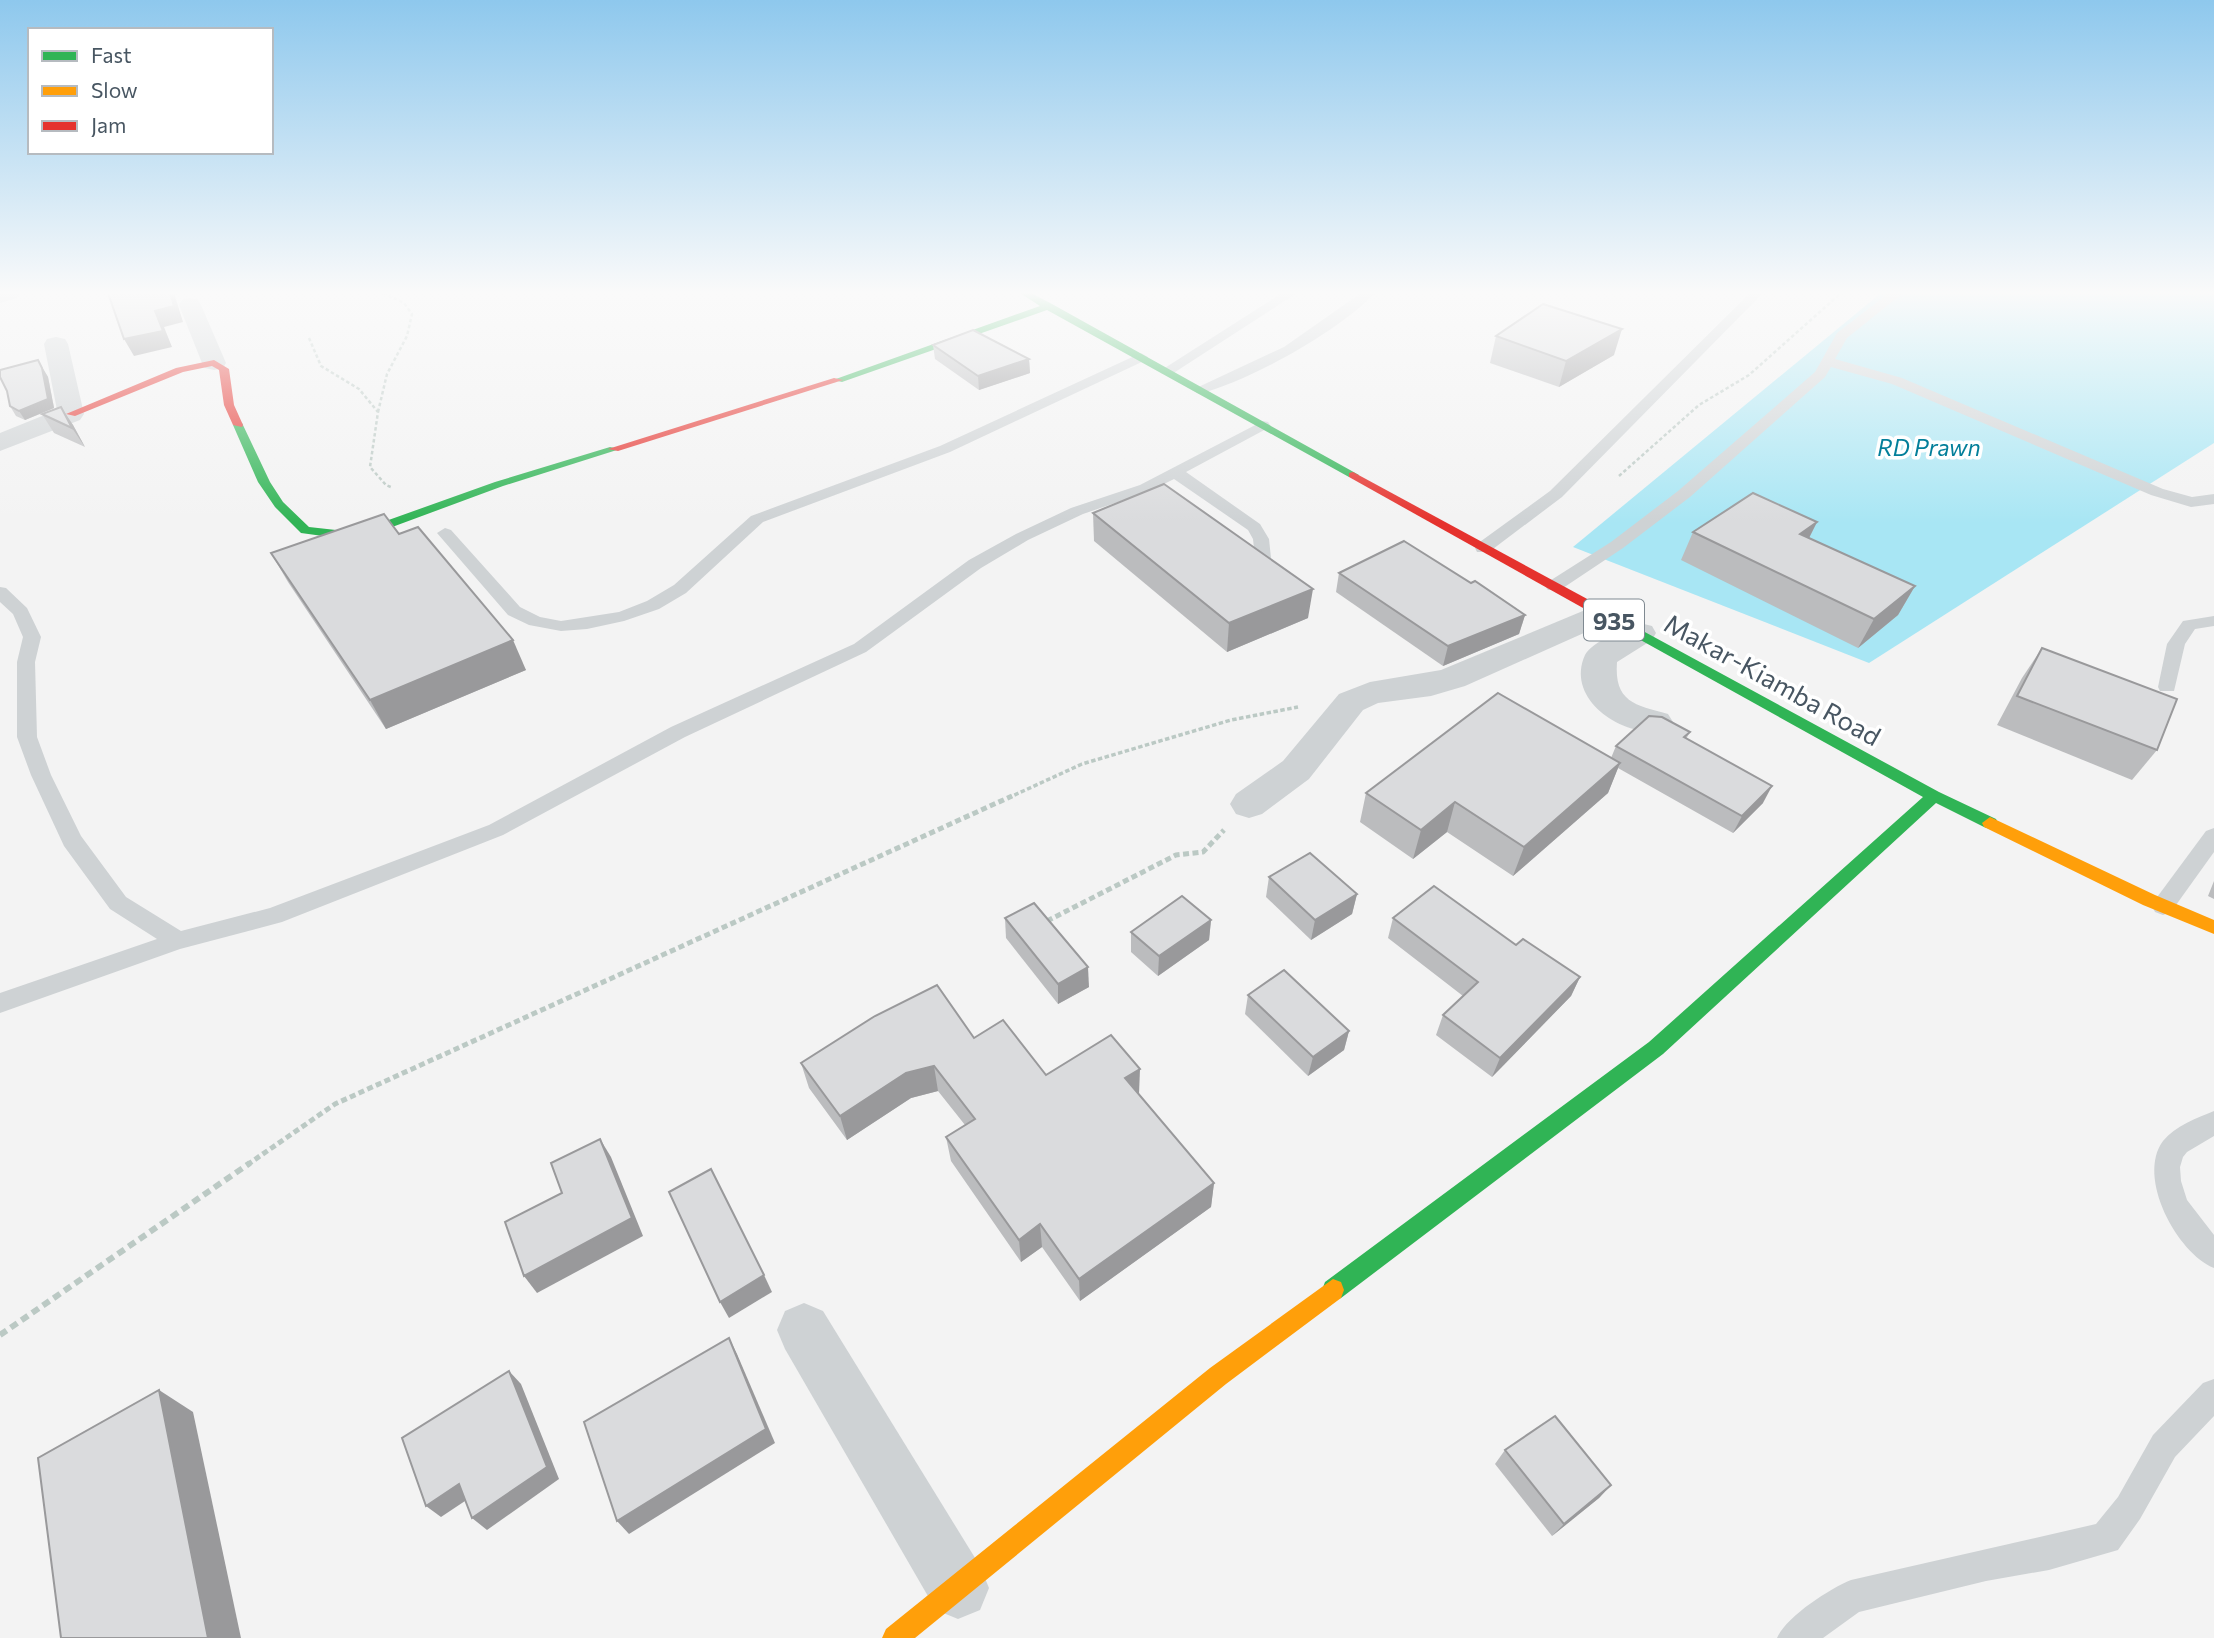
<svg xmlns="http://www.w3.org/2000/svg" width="2214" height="1638" font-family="Commissioner,sans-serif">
<rect width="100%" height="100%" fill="#f3f3f3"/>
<path fill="#a8e6f4" d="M1881,293H2214V443L1869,663L1573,547Z"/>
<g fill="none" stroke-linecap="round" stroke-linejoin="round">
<g stroke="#bbc9c4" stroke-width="2.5" stroke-dasharray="3.5 2.5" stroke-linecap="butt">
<path d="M309,338L321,366L359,389L378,412L370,467L386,485L393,488"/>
<path d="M378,412L387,374L407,336L412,314L404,303L383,293"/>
<path d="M1619,476L1699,405L1749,375L1841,293"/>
</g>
<path stroke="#bbc9c4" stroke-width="3.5" stroke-dasharray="4.5 2.5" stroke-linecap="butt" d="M1008,798L1082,764L1231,720L1298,707"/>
<g stroke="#bbc9c4" stroke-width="5" stroke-dasharray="6 3.5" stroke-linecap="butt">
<path d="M1047,921L1176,855L1203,852L1224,830"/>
<path d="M247,1165L335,1104L1012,796"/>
</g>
<path stroke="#bbc9c4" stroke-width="6" stroke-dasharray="8 5" stroke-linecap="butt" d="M0,1335L250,1163"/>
<g fill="#ced2d4" fill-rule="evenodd">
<path d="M1282,293H1297L1172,374H1162L1160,371Z"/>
<path d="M1361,293H1375C1339,331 1250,381 1199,394L1192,390L1284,347Z"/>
<path d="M1750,293H1763L1562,497L1489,552H1477L1475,548L1477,544L1550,491Z"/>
<path d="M1889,293H1903L1847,338L1835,359L1902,378L2163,489L2192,497L2214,494V504L2191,507L2151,495L1892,384L1831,367L1825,377L1690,497L1623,548L1560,590H1548L1545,586L1548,582L1611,542L1678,491L1815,372L1837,333Z"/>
<path d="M1141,353L1148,357L1146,360L950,452L763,522L686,593L659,609L624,621L587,629L561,631L529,625L508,615L437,533L445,528L451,530L520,607L540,617L561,621L619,612L647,601L674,585L751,516L940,446Z"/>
<path d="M1263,421L1268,422L1270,425L1268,428L1186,472L1260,524L1269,539L1271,558L1269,562L1263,563L1255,558L1253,539L1248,530L1174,479L1150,491L1083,514L1028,540L981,568L866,652L685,737L503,835L282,922L180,949L0,1013V993L157,939L110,909L64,846L31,775L17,737V662L23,637L13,614L0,602V587L6,588L27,608L41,637L35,662L37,737L51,775L81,836L126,897L181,931L270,908L489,825L671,727L854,644L969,560L1016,534L1071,508L1140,485Z"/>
<path d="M2214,616V626L2195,629L2185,644L2174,691H2160L2158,687L2167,644L2183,621Z"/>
<path d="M2214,828V852L2171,912L2163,915L2155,912L2152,906L2155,900L2206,831Z"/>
<path d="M2214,1111V1136L2187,1152L2183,1157L2180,1167L2181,1181L2187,1200L2214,1235V1268C2177,1253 2136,1177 2163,1141C2175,1126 2197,1118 2214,1111Z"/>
<path d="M2214,1379V1416L2175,1457L2140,1519L2118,1550L2049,1570L1986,1581L1859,1612L1823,1638H1777C1786,1617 1829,1589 1851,1580L2096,1524L2118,1497L2153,1435L2203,1383Z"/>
</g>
<g fill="#ced2d4" fill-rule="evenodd">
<path d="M0,293H20L17,298L0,303Z"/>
<path d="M190,298L198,300L201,305L226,363L223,368L214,370L205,368L202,363L179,305L182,300Z"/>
<path d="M56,337L65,339L68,344L84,414L80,420L0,451V433L57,410L44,344L47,339Z"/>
<path d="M1602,603L1613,606L1618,613L1613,620L1465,686L1431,696L1378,703L1363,710L1309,779L1262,814L1249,818L1236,814L1230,804L1236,794L1283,761L1339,694L1370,682L1441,670Z"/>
<path d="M1640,623L1652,626L1656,633L1652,640L1617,662C1614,702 1635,705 1668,714L1673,722L1668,730C1627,741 1564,701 1585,655C1591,643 1627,626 1640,623Z"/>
<path d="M804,1303L823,1311L980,1566L989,1588L980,1610L958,1619L936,1610L785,1349L777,1330L785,1311Z"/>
</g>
<g fill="#30b455" fill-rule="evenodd">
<path d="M1020,293H1031L1052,304L1359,475L1349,477L1047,310L842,382L833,380L1040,306Z"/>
<path d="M234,423H242L270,482L283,502L309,527L345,531L369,527L495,482L610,447L620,449L503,486L376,533L345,539L301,533L275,507L258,482L233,425Z"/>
<path d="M1597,606L1939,792L1996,819L1998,823L1990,829L1984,827L1936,803L1663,1054L1341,1298L1333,1301L1325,1298L1322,1290L1325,1282L1649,1042L1923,797L1592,613V607Z"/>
</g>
<g fill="#ff9f0a" fill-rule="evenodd">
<path d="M1990,817L2155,895L2214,920V934L2143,905L1984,827L1982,823Z"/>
<path d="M1333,1279L1341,1282L1344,1290L1341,1298L1226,1384L915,1638H882L886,1629L1210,1368Z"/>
</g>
<g fill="#e5322d" fill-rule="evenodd">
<path d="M214,360L229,369L234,405L243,425L242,427L233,425L224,405L219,370L212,366L183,372L75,416L66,414L176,368Z"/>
<path d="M834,378L843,380L618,451L608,449Z"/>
<path d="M1353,472L1602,607L1604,610L1602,613H1592L1349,477V473Z"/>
</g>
</g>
<g fill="#bbbcbe">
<path d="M1496,336L1614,355L1559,387L1490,363Z"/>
<path d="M933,345L1029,359L1030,373L979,390L935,359Z"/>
<path d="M43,369L48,377L54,408L25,420L16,416L10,406Z"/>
<path d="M61,407L73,425L85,447L54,433L42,414Z"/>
<path d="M1093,513L1308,618L1227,652L1094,541Z"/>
<path d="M1817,522L1809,538L1915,586L1898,615L1858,648L1681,560L1693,532Z"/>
<path d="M399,534L526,670L386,729L288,582L271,553Z"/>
<path d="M1339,573L1525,615L1519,634L1443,666L1336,592Z"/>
<path d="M2042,648L2157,750L2132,780L1997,725L2022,678Z"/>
<path d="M1690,732L1686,739L1763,803L1733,833L1618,768L1608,793L1513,876L1447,832L1413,859L1360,822L1366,793L1611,758L1616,746Z"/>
<path d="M1269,877L1357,894L1352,914L1311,940L1266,897Z"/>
<path d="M2214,881V899L2208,896Z"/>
<path d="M1005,918L1089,987L1058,1004L1006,938Z"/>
<path d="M1393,918L1516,945L1580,977L1571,996L1492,1077L1436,1035L1443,1015L1463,996L1388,938Z"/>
<path d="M1211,920L1209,940L1158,976L1131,952V932Z"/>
<path d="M1248,995L1349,1031L1344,1050L1308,1076L1245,1014Z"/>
<path d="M974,1038L1046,1075L1139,1094L1214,1183L1211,1207L1080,1301L1042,1247L1021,1262L951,1161L946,1137L965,1125L938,1091L911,1098L847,1140L809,1088L801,1063Z"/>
<path d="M1505,1450L1611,1485L1599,1498L1552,1536L1495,1464Z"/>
</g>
<g fill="#99999b">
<path d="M170,293H174L183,322L164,327L172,347L134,356L124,339L155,311Z"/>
<path d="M1622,329L1614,355L1559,387L1566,361Z"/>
<path d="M1029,359L1030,373L979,390L978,376Z"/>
<path d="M38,360L48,377L54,408L25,420L19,411Z"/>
<path d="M61,407L73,425L85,447L72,428Z"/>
<path d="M1817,522L1803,550L1800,534Z"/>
<path d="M1915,586L1898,615L1858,648L1874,619Z"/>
<path d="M1313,589L1308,618L1227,652L1229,623Z"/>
<path d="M1525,615L1519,634L1443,666L1448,646Z"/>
<path d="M513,640L526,670L386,729L370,700Z"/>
<path d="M1620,763L1608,793L1513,876L1524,847Z"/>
<path d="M1772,786L1763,803L1733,833L1742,816Z"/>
<path d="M1455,802L1447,832L1413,859L1421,830Z"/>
<path d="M1357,894L1352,914L1311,940L1315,920Z"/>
<path d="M1211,920L1209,940L1158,976L1159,956Z"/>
<path d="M1088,967L1089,987L1058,1004V984Z"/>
<path d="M1580,977L1571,996L1492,1077L1500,1058Z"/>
<path d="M1349,1031L1344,1050L1308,1076L1313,1057Z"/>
<path d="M934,1066L938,1091L911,1098L847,1140L840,1116L906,1073Z"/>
<path d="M1140,1069L1139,1094L1125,1078Z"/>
<path d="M600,1139L611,1157L643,1236L537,1293L524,1276Z"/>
<path d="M1214,1183L1211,1207L1080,1301L1079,1279Z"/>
<path d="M1040,1224L1042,1247L1021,1262L1019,1240Z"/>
<path d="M764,1275L772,1292L729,1318L720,1302Z"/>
<path d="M729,1338L737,1354L775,1443L629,1534L617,1521Z"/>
<path d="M509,1371L521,1384L559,1479L487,1530L472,1518Z"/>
<path d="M159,1390L193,1412L241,1638H208Z"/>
<path d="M459,1484L474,1495L441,1517L426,1506Z"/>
<path d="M1611,1485L1599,1498L1552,1536L1564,1524Z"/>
</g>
<g fill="#dadbdd" stroke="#99999b" stroke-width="2">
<path d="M108,293H170L174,306L155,311L163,331L124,339Z"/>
<path d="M1543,304L1622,329L1566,361L1496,336Z"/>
<path d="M973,330L1029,359L978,376L933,345Z"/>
<path d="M38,360L42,368L48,399L19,411L10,406L7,391L0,377V370Z"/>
<path d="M61,407L72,428L42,414Z"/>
<path d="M1164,484L1313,589L1229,623L1093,513Z"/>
<path d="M1753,493L1817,522L1800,534L1915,586L1874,619L1693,532Z"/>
<path d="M384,514L399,534L418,527L513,640L370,700L271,553Z"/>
<path d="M1404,541L1471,583L1475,581L1525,615L1448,646L1339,573Z"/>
<path d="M2042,648L2177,699L2157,750L2017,696Z"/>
<path d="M1498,693L1620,763L1524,847L1455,802L1421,830L1366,793Z"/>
<path d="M1649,716L1662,717L1690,732L1684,737L1772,786L1742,816L1616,746Z"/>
<path d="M1310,853L1357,894L1315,920L1269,877Z"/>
<path d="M1434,886L1516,945L1523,939L1580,977L1500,1058L1443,1015L1478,982L1393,918Z"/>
<path d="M1182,896L1211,920L1159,956L1131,932Z"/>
<path d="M1034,903L1088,967L1058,984L1005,918Z"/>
<path d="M1284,970L1349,1031L1313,1057L1248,995Z"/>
<path d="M937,985L974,1038L1003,1020L1046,1075L1111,1035L1140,1069L1125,1078L1214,1183L1079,1279L1040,1224L1019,1240L946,1137L975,1119L934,1066L906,1073L840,1116L801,1063L875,1016Z"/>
<path d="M600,1139L632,1218L524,1276L505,1222L562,1193L551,1163Z"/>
<path d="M711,1169L764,1275L720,1302L669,1192Z"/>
<path d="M729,1338L766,1429L617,1521L584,1422Z"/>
<path d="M509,1371L547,1467L472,1518L459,1484L426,1506L402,1438Z"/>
<path d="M159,1390L208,1638H61L38,1458Z"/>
<path d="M1555,1416L1611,1485L1564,1524L1505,1450Z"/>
</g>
<linearGradient id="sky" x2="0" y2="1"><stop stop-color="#8ec8ed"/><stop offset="0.56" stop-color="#fafafa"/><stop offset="1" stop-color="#fafafa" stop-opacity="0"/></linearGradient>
<rect width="2214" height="523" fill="url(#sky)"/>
<g text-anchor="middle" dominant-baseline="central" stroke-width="7" stroke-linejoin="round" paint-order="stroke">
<g font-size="23" font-style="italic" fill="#037f9a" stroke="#fff">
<text x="1929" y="447">RD Prawn</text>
</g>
<rect fill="#fff" stroke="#7f8991" stroke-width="2" x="1584" y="599.5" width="60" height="41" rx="5"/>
<g font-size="24" font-weight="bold" fill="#485662">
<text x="1614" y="620">935</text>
</g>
<g font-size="26" fill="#485662" stroke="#fff">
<text transform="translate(1773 679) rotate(29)">Makar-Kiamba Road</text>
</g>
</g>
<rect x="28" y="28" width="245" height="126" fill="#ffffff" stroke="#b6bbc0" stroke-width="2"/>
<rect x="42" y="51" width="35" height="10" fill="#30b455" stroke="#b6bbc0" stroke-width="2"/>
<text x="91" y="63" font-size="21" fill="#485662">Fast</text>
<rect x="42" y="86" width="35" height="10" fill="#ff9f0a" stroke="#b6bbc0" stroke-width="2"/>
<text x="91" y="98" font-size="21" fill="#485662">Slow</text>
<rect x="42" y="121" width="35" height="10" fill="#e5322d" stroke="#b6bbc0" stroke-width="2"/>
<text x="91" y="133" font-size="21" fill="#485662">Jam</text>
</svg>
